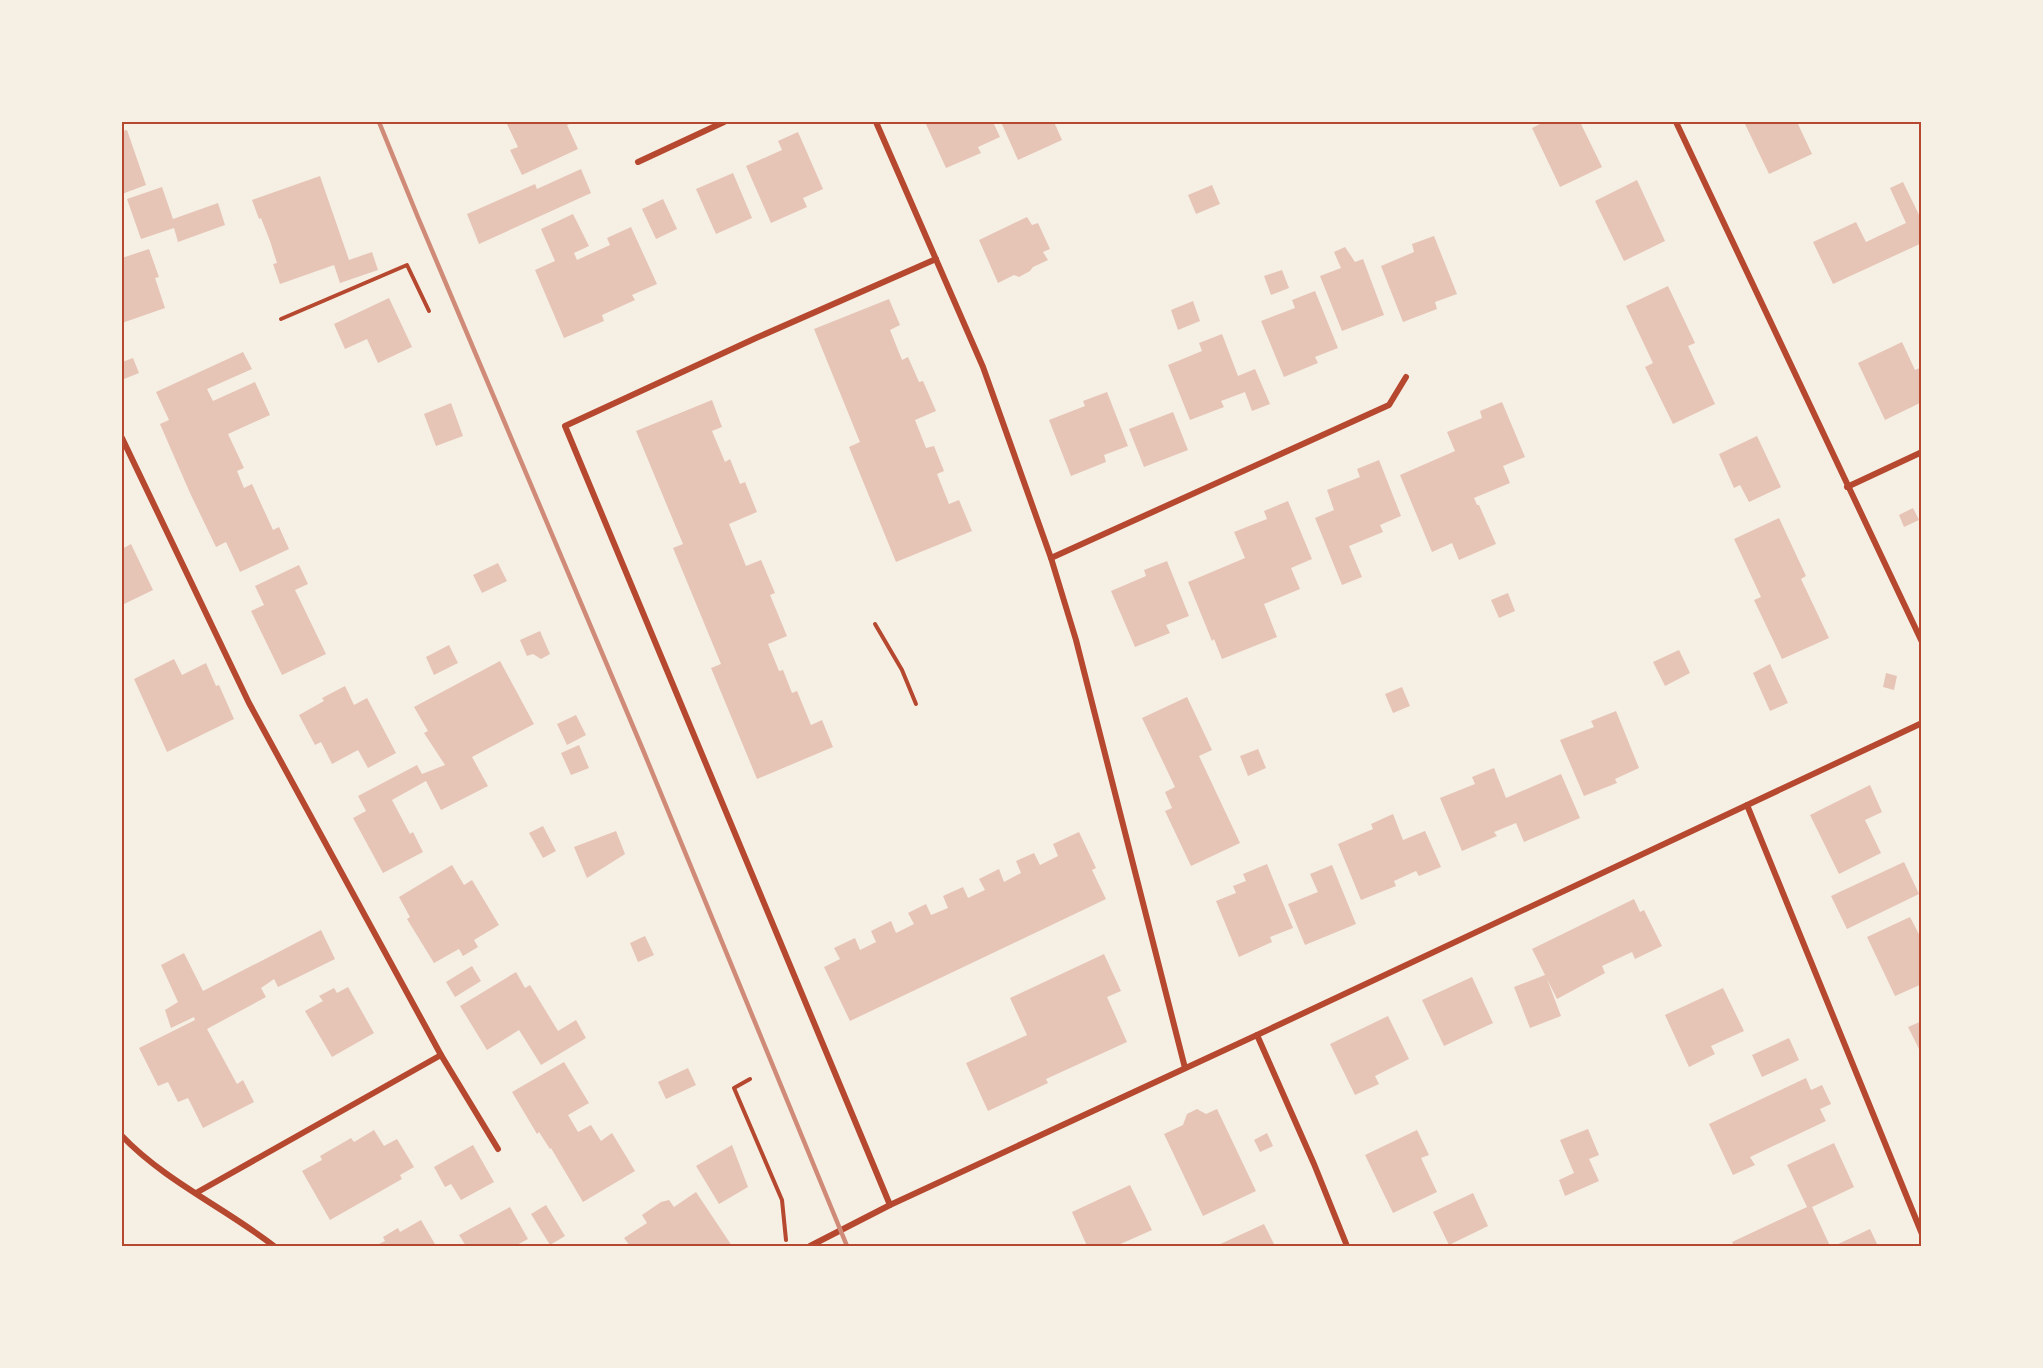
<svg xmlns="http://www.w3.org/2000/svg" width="2043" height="1368" font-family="'PT Sans Narrow',sans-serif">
<rect width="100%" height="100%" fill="#f6efe4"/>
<g fill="#e6c5b7">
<path d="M506,122H575L567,125L578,149L522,175L510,150L518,147Z"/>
<path d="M925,122H993L1000,137L978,147L981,153L946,168Z"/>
<path d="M1001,122H1054L1062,140L1018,160Z"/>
<path d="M1538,122H1580L1602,167L1560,187L1532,128L1540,124Z"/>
<path d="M1744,122H1797L1812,154L1769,174Z"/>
<path d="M127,130L146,185L122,194V131Z"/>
<path d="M798,132L823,189L803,198L807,207L771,223L746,166L782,150L778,141Z"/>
<path d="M581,169L591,193L479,244L467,214L535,184L537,189Z"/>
<path d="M733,173L752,218L716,234L696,189Z"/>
<path d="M320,176L349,260L372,252L378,270L340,283L334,265L280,284L273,264L277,263L270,241L261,218L259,219L252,200Z"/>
<path d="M1637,180L1665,241L1624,261L1595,201Z"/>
<path d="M1903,182L1922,221V243L1833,284L1813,242L1856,222L1866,242L1906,223L1890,188Z"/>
<path d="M1212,185L1220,204L1196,214L1188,195Z"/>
<path d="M162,187L173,219L218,203L225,225L178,242L174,228L141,239L127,199Z"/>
<path d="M663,199L677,229L656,239L642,209Z"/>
<path d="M573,214L589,246L574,253L577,260L610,245L607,238L631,227L657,284L632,295L635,300L602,315L604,321L564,338L535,270L555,261L541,229Z"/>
<path d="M1027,217L1032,225L1038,223L1050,249L1043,252L1048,260L1033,267L1030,271L1019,277L1014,275L998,283L979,240Z"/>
<path d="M1434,236L1457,294L1435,302L1437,309L1403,322L1381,266L1414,252L1412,244Z"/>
<path d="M1345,247L1355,262L1363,259L1384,315L1342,331L1320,276L1341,268L1334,252Z"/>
<path d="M149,249L159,277L155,278L165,308L122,323V258Z"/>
<path d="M1282,270L1289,288L1271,295L1264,276Z"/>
<path d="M1668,286L1695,343L1688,346L1715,404L1673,424L1645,367L1653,363L1626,306Z"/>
<path d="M1315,291L1338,348L1315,357L1318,363L1284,377L1261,321L1295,308L1292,300Z"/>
<path d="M389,298L412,347L378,363L367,339L345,349L334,324Z"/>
<path d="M889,299L900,325L890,330L902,360L908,357L919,382L923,381L936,411L915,420L926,448L934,446L944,471L937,474L949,504L959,500L972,531L896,562L849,447L860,442L814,329Z"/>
<path d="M1193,301L1200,321L1178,330L1171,310Z"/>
<path d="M1222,334L1238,376L1255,369L1270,404L1252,411L1245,392L1221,401L1224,407L1190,420L1168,365L1202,351L1199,343Z"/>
<path d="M1902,342L1915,370L1922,367V402L1885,420L1858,363Z"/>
<path d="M243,352L252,369L207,389L213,401L255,382L270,415L228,434L244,468L237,471L244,488L252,484L273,530L279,527L289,549L240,572L226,542L216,547L190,493L160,424L169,420L156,392Z"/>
<path d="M133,358L139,373L124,379L122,373V362Z"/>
<path d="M1107,392L1128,446L1104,455L1106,462L1071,476L1049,420L1085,406L1083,401Z"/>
<path d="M712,400L722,427L712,431L725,462L730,459L740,484L745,482L757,512L729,524L746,566L761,560L775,593L770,595L787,636L768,644L779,671L783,670L792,693L797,691L811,725L822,720L833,747L757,779L711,668L721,664L673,548L683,544L636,431Z"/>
<path d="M1502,402L1525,457L1503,466L1510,483L1474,498L1477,505H1479L1496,544L1459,560L1452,543L1432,552L1400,475L1455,451L1447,432L1482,418L1480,411Z"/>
<path d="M451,403L463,436L436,446L424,414Z"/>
<path d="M1173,412L1188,450L1144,467L1129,429Z"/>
<path d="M1757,436L1781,487L1749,502L1740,485L1734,488L1719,454Z"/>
<path d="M1379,460L1401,516L1380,525L1383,532L1349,546L1362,577L1342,585L1315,518L1334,510L1327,490L1360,477L1357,469Z"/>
<path d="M1288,501L1312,559L1291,568L1300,589L1264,604L1277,637L1222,659L1214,639L1212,641L1188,582L1245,558L1234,532L1267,519L1264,511Z"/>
<path d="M1913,508L1919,520L1904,527L1899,515Z"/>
<path d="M1779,518L1806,576L1801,579L1829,638L1782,659L1754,600L1761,597L1734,539Z"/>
<path d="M131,544L153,590L122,605V549Z"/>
<path d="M1167,561L1189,616L1166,625L1170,633L1135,647L1111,591L1146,576L1144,570Z"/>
<path d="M498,563L507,581L482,593L473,575Z"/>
<path d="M299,565L308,584L295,590L326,654L282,675L251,611L264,605L255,586Z"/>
<path d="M1508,593L1515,611L1499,618L1491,600Z"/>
<path d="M540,631L550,654L541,659L533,654L527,656L520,640Z"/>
<path d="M449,645L458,663L434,675L426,657Z"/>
<path d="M1679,650L1690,673L1665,686L1653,662Z"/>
<path d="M174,659L182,675L206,663L216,686L219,685L234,719L167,752L134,679Z"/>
<path d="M500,661L534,724L472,757L488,786L441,810L426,781L392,800L410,834L413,832L423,852L383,873L353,818L366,811L358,796L417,765L422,774L445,765L424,733L428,731L414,707Z"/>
<path d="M1770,664L1788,703L1770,711L1753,673Z"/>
<path d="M1886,673L1897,676L1894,690L1883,687Z"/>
<path d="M345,686L354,705L367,698L396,753L368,768L358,750L332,764L321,742L315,745L299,715L324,701L322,698Z"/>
<path d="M1402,687L1410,706L1393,713L1385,694Z"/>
<path d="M1187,697L1212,750L1199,756L1240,843L1191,866L1165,811L1172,808L1165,792L1175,787L1142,718Z"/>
<path d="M1616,711L1639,768L1615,779L1617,783L1584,796L1560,740L1594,727L1591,721Z"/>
<path d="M576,715L586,735L567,745L557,724Z"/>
<path d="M579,745L589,768L571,775L561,753Z"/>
<path d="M1258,749L1266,768L1248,776L1240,756Z"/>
<path d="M1494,768L1506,798L1561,774L1580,818L1524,842L1516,823L1494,832L1497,836L1462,851L1440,798L1475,784L1472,777Z"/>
<path d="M1870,785L1882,812L1865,820L1881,853L1839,874L1810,815Z"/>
<path d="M1393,814L1403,840L1425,831L1441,867L1419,876L1416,871L1394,881L1396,886L1361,900L1338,844L1373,829L1371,824Z"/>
<path d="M543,826L556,851L543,858L529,833Z"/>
<path d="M616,831L625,854L587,878L574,847Z"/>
<path d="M1079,832L1096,868L1092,870L1106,899L850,1021L824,967L840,959L834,948L855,938L860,950L876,942L871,931L891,921L896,933L914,924L908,913L926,904L931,915L948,908L943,896L963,887L968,898L985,890L979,879L999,869L1004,882L1021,873L1016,861L1034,853L1040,865L1058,856L1053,844Z"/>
<path d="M1904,862L1919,894L1847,929L1831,896Z"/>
<path d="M1267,864L1293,928L1270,937L1272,942L1239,957L1216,901L1236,893L1233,886L1246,881L1243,874Z"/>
<path d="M452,865L464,885L472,880L499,925L474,940L478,947L463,956L459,949L434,963L407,919L410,917L399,897Z"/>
<path d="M1332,865L1356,924L1305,945L1288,904L1318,892L1310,874Z"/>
<path d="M1634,899L1640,912L1644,910L1662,946L1635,959L1632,952L1602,966L1605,973L1557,999L1547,979L1561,1016L1530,1028L1514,987L1545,975L1532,949Z"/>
<path d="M1910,917L1922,940V984L1895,996L1867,937Z"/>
<path d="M321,930L335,959L278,987L274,979L261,988L266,997L207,1029L237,1084L243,1080L254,1102L203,1128L188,1098L178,1102L168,1082L158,1086L139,1048L195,1020L194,1017L171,1028L165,1010L178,1002L161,965L184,953L203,991Z"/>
<path d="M645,936L654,955L638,962L630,943Z"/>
<path d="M1104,954L1121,991L1107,997L1127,1042L1046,1079L1048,1083L988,1111L966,1063L1027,1035L1010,998Z"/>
<path d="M472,966L481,981L455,997L446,982Z"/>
<path d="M516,972L525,988L530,985L558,1031L576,1020L586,1038L541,1065L519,1030L487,1050L460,1006Z"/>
<path d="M1472,977L1493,1023L1444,1046L1422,1000Z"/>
<path d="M348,987L374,1033L332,1057L305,1011L323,1001L319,996L334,988L337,993Z"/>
<path d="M1723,988L1744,1031L1711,1046L1715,1054L1689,1067L1665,1015Z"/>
<path d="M1388,1016L1409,1059L1375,1076L1379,1084L1355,1095L1330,1044Z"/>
<path d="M1922,1021V1055L1908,1027Z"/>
<path d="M1789,1038L1799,1060L1762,1077L1752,1055Z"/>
<path d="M564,1062L589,1103L568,1115L578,1132L591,1125L601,1141L612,1133L635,1171L583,1202L551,1148L550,1149L539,1132L537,1134L512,1092Z"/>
<path d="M688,1068L696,1085L666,1099L658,1082Z"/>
<path d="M1806,1078L1811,1090L1822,1085L1831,1104L1820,1109L1826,1121L1750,1157L1755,1165L1733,1175L1709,1124Z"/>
<path d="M1197,1109L1206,1114L1217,1109L1256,1191L1203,1216L1164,1134L1183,1125L1187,1114Z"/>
<path d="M1588,1129L1599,1155L1589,1159L1599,1181L1565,1196L1559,1180L1574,1173L1560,1140Z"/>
<path d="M374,1130L384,1146L397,1139L414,1167L400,1175L402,1179L330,1220L302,1171L322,1160L320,1156L351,1138L354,1142Z"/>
<path d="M1417,1130L1429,1155L1421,1158L1437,1192L1393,1213L1365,1155Z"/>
<path d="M1267,1133L1273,1146L1260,1152L1254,1140Z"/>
<path d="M1834,1143L1854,1187L1812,1207L1830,1246H1734L1732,1242L1807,1207L1787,1165Z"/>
<path d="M473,1145L494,1182L461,1200L451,1184L445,1187L434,1167Z"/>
<path d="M732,1145L748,1187L719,1204L696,1166Z"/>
<path d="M1130,1185L1152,1230L1116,1246H1087L1072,1212Z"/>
<path d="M696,1192L732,1246H630L624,1238L647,1223L642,1215L661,1202L669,1200L674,1207Z"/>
<path d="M1473,1193L1488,1226L1449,1245L1433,1212Z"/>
<path d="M546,1205L565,1236L550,1245L531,1214Z"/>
<path d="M510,1207L528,1239L515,1246H466L459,1235Z"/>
<path d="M421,1220L436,1246H375L385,1241L383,1237L398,1228L400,1232Z"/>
<path d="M1264,1224L1275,1246H1216Z"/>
<path d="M1870,1229L1878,1246H1834Z"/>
</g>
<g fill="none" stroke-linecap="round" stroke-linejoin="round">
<g stroke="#b5482f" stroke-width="4">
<path d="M281,319L407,265L429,311"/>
<path d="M875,624L902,670L916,704"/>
<path d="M750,1079L734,1088L782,1200L786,1240"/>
</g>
<g stroke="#b5482f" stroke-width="6">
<path d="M876,122L983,367L1051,558L1076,640L1185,1068"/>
<path d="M1676,122L1922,642"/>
<path d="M638,162L724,122"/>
<path d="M122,438L249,703L441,1055L498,1149"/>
<path d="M1847,487L1922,452"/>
<path d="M1051,558L1389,405L1406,377"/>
<path d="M1747,805L1922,1234"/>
<path d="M1257,1035L1314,1164L1347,1246"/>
<path d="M122,1136C165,1181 225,1208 274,1246"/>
<path d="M196,1193L441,1055"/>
<path d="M890,1205L565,426L756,338L936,259"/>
<path d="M810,1246L890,1205L1257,1035L1922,723"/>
</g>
<path stroke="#cf8b77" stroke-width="4.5" d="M379,122L417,215L643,750L847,1246"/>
</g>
<rect width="2043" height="1368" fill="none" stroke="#f6efe4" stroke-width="246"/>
<rect x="123" y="123" width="1797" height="1122" fill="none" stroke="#b5482f" stroke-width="2"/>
</svg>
